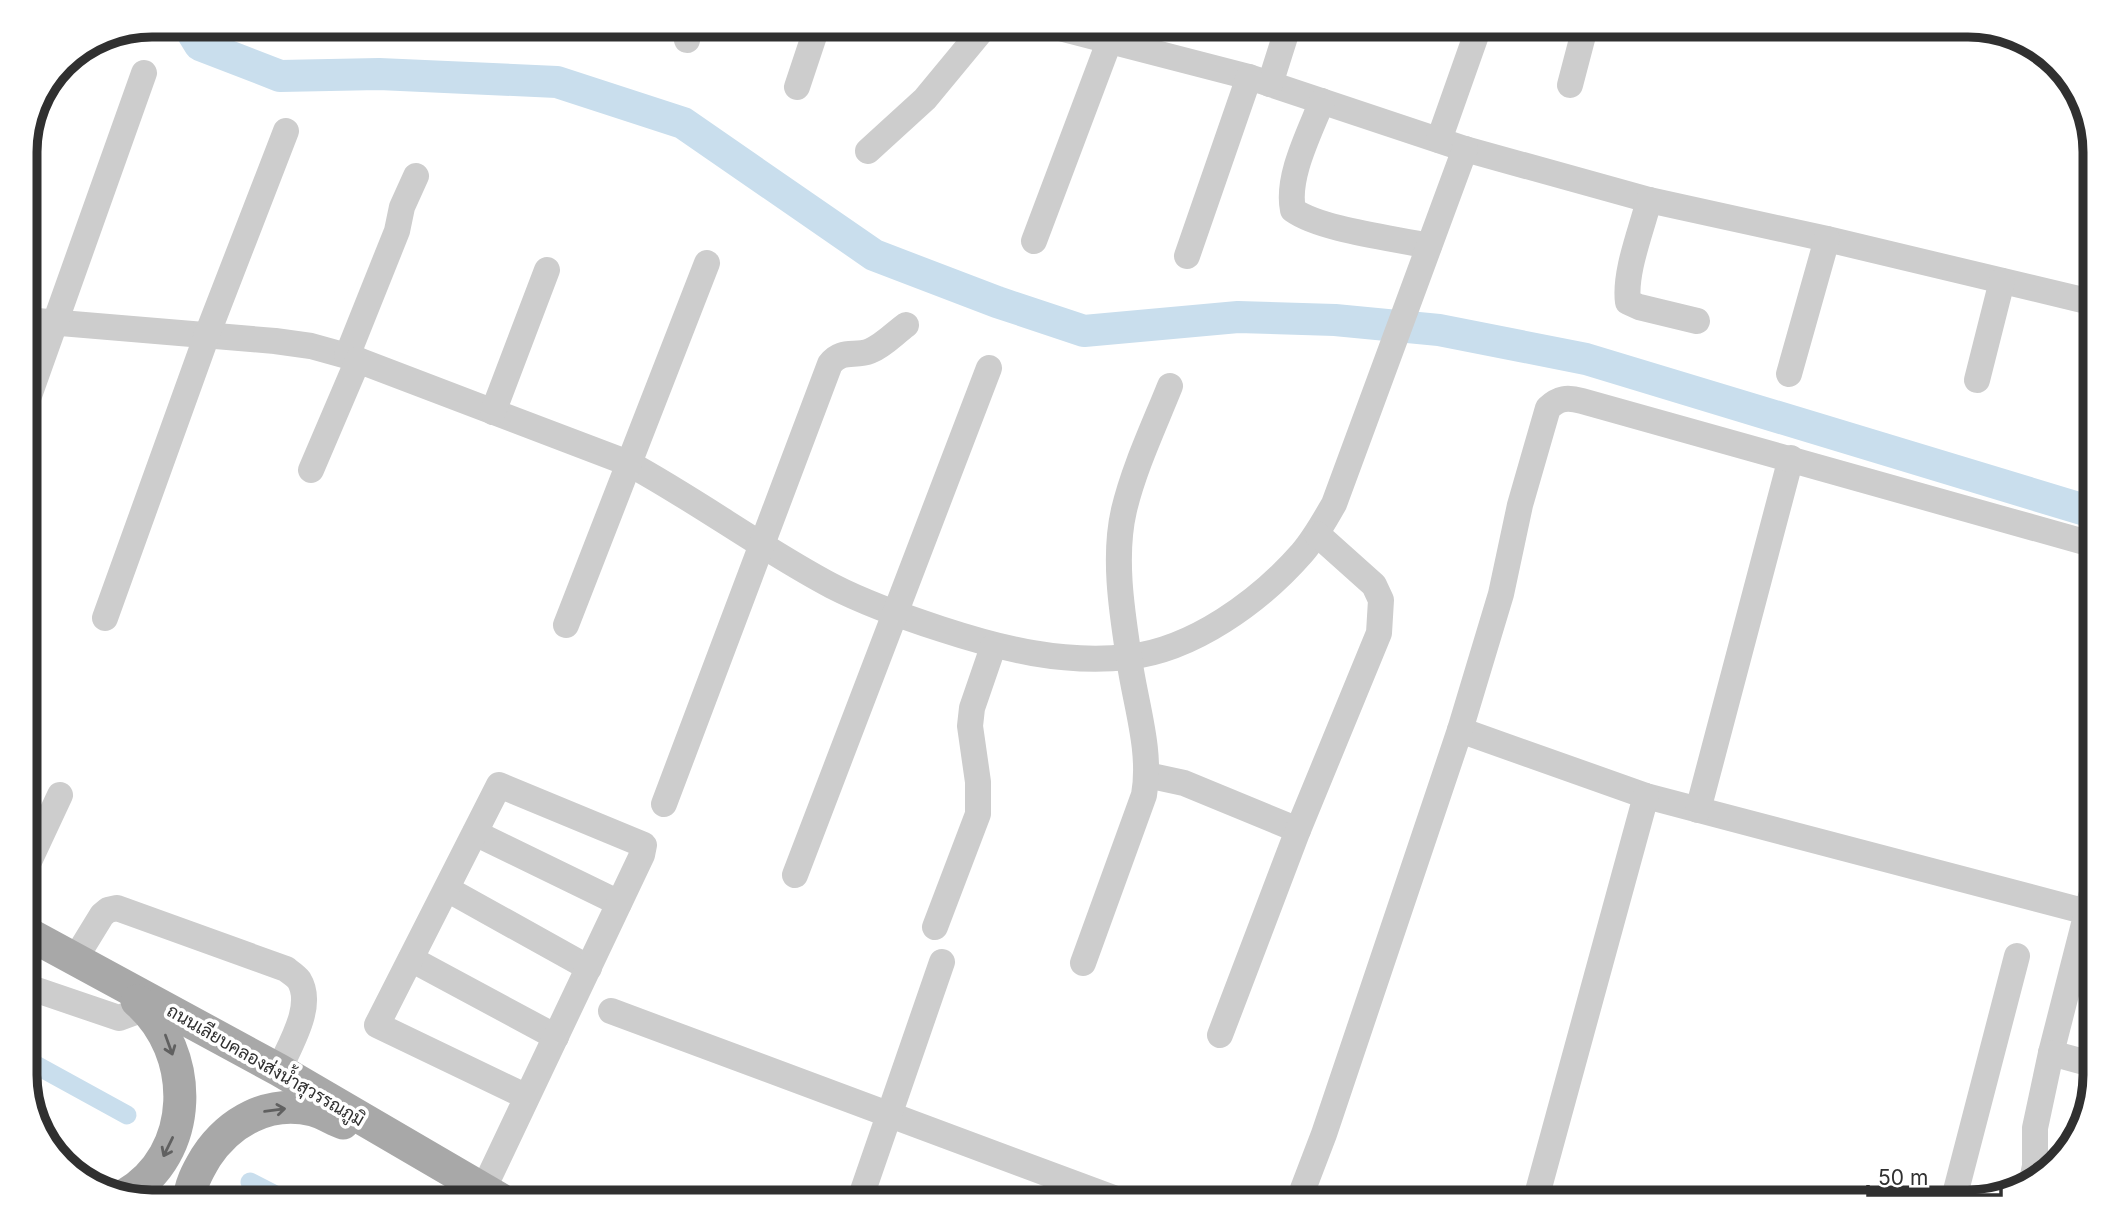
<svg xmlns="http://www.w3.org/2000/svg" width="2120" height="1227" font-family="Inter,Sarabun,sans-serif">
<rect width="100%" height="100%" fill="#fff"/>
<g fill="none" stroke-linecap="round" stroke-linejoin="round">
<g stroke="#c9deed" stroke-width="19">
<path d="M25,1059L127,1115"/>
<path d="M250,1182L289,1202"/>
</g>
<path stroke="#c9deed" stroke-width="32" d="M187,24L200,45L280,76L379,74L557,82L683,123L874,255L997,302L1084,331L1238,317L1335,320L1439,330L1586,359L2095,513"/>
<g stroke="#cdcdcd" stroke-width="26">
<path d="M1044,24L1249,77L1465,149L1649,200L1827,239L2095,303"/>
<path d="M687,40L691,24"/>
<path d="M1270,84L1289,24"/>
<path d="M1570,85L1586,24"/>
<path d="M797,87L818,24"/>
<path d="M1322,101C1310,132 1286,177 1293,210C1321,230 1393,238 1429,246"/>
<path d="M1439,140L1480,24"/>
<path d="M868,151L925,99L987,24"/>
<path d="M1649,200C1642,229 1624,272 1628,302L1639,307L1697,321"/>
<path d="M1034,241L1109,42"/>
<path d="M1187,256L1249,77"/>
<path d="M25,320L275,341L311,346L347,356L628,463C698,501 762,549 832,586C867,604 904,617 941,629C1002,649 1063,664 1128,657C1193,650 1260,601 1302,553C1315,538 1324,521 1334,504L1465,149"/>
<path d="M347,356L397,231L402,207L416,176"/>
<path d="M1789,374L1827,239"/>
<path d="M1977,380L2002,281"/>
<path d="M25,407L144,73"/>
<path d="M493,412L547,270"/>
<path d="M311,470L358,360"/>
<path d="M105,618L207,335L286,131"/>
<path d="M566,625L707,263"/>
<path d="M1460,730L1646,796L2087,912"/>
<path d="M1147,775L1184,783L1298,830"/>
<path d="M664,804L830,364C841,349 855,357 870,351C883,346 895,333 906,325"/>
<path d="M1698,810L1791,458"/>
<path d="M475,833L619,903"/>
<path d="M25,870L60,795"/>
<path d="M795,875L989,368"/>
<path d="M447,889L589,968"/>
<path d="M935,927L978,814V782L970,726L972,708L993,647"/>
<path d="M75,959L102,915L108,910L117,908L286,969C290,972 296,976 299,980C315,1006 289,1046 279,1070"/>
<path d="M411,959L556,1037"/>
<path d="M1083,963L1144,795C1152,750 1135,703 1129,658C1122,612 1113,557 1124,510C1134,468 1154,426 1170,386"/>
<path d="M25,986L119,1018L146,1008"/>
<path d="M611,1011L1124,1202"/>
<path d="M1220,1035L1298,830L1379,633L1381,600L1374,585L1317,534"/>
<path d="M2051,1053L2095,881"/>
<path d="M2031,1185L2035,1166V1128L2051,1053L2095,1065"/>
<path d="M483,1190L642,855L644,845L499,785L377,1025L527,1097"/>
<path d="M859,1202L942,962"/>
<path d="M1298,1202L1324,1134L1460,730L1501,594L1520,505L1548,408C1559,398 1567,397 1582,401L2095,545"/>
<path d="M1535,1202L1646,796"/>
<path d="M1953,1202L2017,956"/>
</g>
<g stroke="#a8a8a8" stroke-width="33">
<path d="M25,932L279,1070L505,1202"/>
<path d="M125,1195C196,1154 196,1052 137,1001"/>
<path d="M189,1202C190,1185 197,1172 206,1157C229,1122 269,1099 313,1110C323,1113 333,1119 343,1123"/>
</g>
</g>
<defs><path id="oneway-shaft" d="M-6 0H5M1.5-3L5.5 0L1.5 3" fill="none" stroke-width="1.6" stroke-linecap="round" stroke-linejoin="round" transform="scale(1.75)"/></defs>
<g stroke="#606060">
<use href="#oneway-shaft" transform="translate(169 1045) rotate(70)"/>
<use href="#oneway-shaft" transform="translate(275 1110) rotate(-8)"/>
<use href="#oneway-shaft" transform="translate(168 1147) rotate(116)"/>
</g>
<g text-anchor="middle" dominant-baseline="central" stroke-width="7" stroke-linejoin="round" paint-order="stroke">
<g font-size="18" fill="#303030" stroke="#fff">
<text transform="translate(266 1065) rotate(30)">ถนนเลียบคลองส่งน้ำสุวรรณภูมิ</text>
</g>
</g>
<path d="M0 0H2120V1227H0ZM152 37H1968A115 115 0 0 1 2083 152V1075A115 115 0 0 1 1968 1190H152A115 115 0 0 1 37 1075V152A115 115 0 0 1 152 37Z" fill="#fff" fill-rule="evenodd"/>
<path fill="none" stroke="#303030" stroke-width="9" d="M152 37H1968A115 115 0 0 1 2083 152V1075A115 115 0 0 1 1968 1190H152A115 115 0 0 1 37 1075V152A115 115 0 0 1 152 37Z"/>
<path d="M1868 1185v10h133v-10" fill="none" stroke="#303030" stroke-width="3.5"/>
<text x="1878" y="1185" font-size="21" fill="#303030" stroke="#ffffff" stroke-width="5" paint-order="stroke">50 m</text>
</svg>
